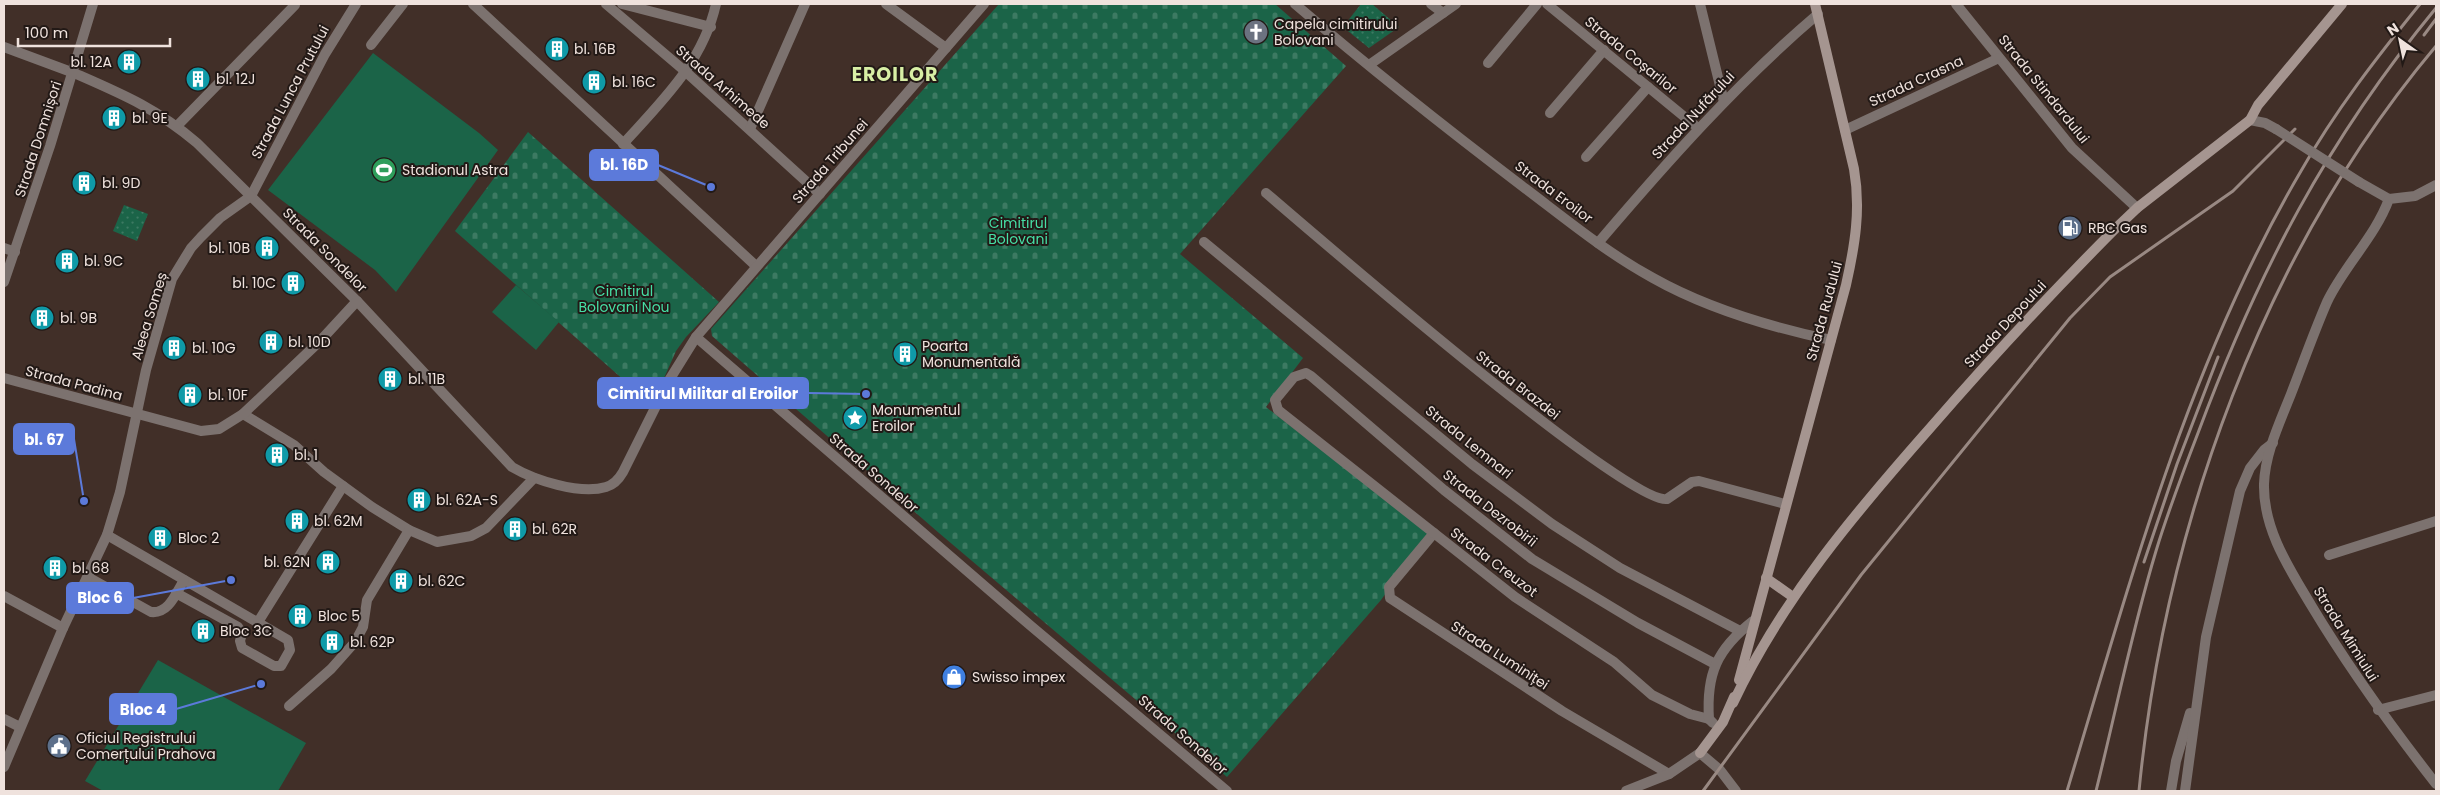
<svg xmlns="http://www.w3.org/2000/svg" width="2440" height="795" font-family="Poppins,sans-serif">
<defs>
<pattern id="grass-dots" width="8" height="8" patternUnits="userSpaceOnUse" patternTransform="scale(1.25)"><rect width="8" height="8" fill="#1b6448"/><path d="M2 2h.1M6 6h.1" fill="none" stroke="#3c7a62" stroke-width="1.8" stroke-linecap="round"/></pattern>
<pattern id="cemetery-stones" width="16" height="16" patternUnits="userSpaceOnUse" patternTransform="scale(1.25)"><rect width="16" height="16" fill="#1b6448"/><path d="M2 7V4a2 2 0 0 1 4 0v3zM10 15v-3a2 2 0 0 1 4 0v3z" fill="#3c7a62"/></pattern>
</defs>
<rect width="100%" height="100%" fill="#412f28"/>
<g fill="url(#grass-dots)">
<path d="M1361,4H1372L1399,27L1369,48L1343,27Z"/>
<path d="M124,205L148,214L137,241L113,231Z"/>
</g>
<g fill="url(#cemetery-stones)">
<path d="M999,4H1275L1346,66L1180,254L1303,358L1266,407L1429,533L1381,600L1227,777L939,533L712,336L711,329Z"/>
<path d="M528,132L719,302L686,337L676,351L652,405L455,231Z"/>
</g>
<g fill="#1b6448">
<path d="M373,53L479,133L498,150L396,292L375,270L268,190Z"/>
<path d="M516,285L559,322L536,350L492,312Z"/>
<path d="M158,660L306,743L278,791H103L85,781Z"/>
</g>
<g fill="none" stroke-linecap="round" stroke-linejoin="round">
<g stroke="#7c726f" stroke-width="10">
<path d="M473,4L756,266"/>
<path d="M606,4L686,72L820,194"/>
<path d="M622,4L711,27"/>
<path d="M886,4L946,48"/>
<path d="M1431,4L1443,13"/>
<path d="M1547,4L1698,128"/>
<path d="M1700,4L1724,102"/>
<path d="M1956,4L2072,148L2137,208"/>
<path d="M371,45L403,4"/>
<path d="M4,47L74,73"/>
<path d="M1488,63L1537,4"/>
<path d="M1369,65L1456,4"/>
<path d="M1550,113L1604,50"/>
<path d="M2250,120L2265,123L2276,129"/>
<path d="M177,126L295,5"/>
<path d="M750,129L805,4"/>
<path d="M1845,130L1999,58"/>
<path d="M623,144C662,101 703,62 716,4"/>
<path d="M1586,157L1648,87"/>
<path d="M2359,182L2389,199"/>
<path d="M1266,193C1314,234 1629,507 1667,499L1692,482L1699,481L1785,504"/>
<path d="M1204,242L1472,464L1552,524L1620,568L1740,631"/>
<path d="M1598,243C1667,162 1737,83 1818,14"/>
<path d="M4,248L15,252"/>
<path d="M243,414L294,445L324,472L372,507L409,530L437,542L471,536L486,528L534,478"/>
<path d="M1434,533L1389,587L1390,598L1562,711L1669,774"/>
<path d="M107,535L288,640L290,650L281,666H274L242,648L240,641L242,633L238,627L176,593"/>
<path d="M2329,555L2436,521"/>
<path d="M88,577L151,612C169,614 176,593 184,580"/>
<path d="M4,596L63,628"/>
<path d="M258,622L343,486"/>
<path d="M289,706L331,669L355,642L363,627L367,600L409,530"/>
<path d="M2378,710L2436,695"/>
<path d="M4,719L20,727"/>
<path d="M1709,719L1690,714L1652,695L1614,662L1515,597L1278,410L1275,400L1294,377L1306,373L1311,376L1444,490L1532,559L1638,623L1715,664"/>
<path d="M1713,723L1709,719C1706,674 1717,649 1753,621"/>
<path d="M1700,753L1720,770L1736,791"/>
<path d="M4,767L63,628L107,535L120,492L146,370L172,279L191,248L201,237L220,218L251,196L325,54L356,4"/>
<path d="M2171,791L2176,761L2190,713"/>
<path d="M2185,791L2206,637L2240,491L2250,468L2264,450L2273,443"/>
</g>
<g stroke="#7c726f" stroke-width="10">
<path d="M1295,4C1370,68 1447,129 1526,189C1567,220 1607,253 1653,278C1708,309 1770,327 1831,340"/>
<path d="M74,73C122,94 156,108 197,143L357,301L512,467C534,480 580,495 606,487C613,485 619,479 623,472L668,382L696,337L984,4"/>
<path d="M2436,185L2415,196L2389,199C2375,237 2344,266 2327,302C2314,332 2303,363 2291,394C2280,422 2265,453 2264,484C2263,529 2289,568 2311,605C2350,670 2390,725 2436,784"/>
<path d="M4,282L50,146L93,4"/>
<path d="M696,337L1031,626L1227,791"/>
<path d="M4,378L201,431L219,429L243,414L321,340L357,301"/>
<path d="M1626,791L1669,774L1700,753"/>
</g>
<g stroke="#a59590" stroke-width="10">
<path d="M1766,578L1793,597"/>
<path d="M1739,680L1846,285C1855,245 1861,209 1854,169L1815,4"/>
<path d="M1733,703C1782,599 1855,513 1931,427C1991,358 2053,291 2117,227L2137,208L2250,120L2258,105L2342,4"/>
<path d="M1700,753L1723,722L1734,697"/>
</g>
<g stroke="#998983" stroke-width="3">
<path d="M2424,35L2436,19"/>
<path d="M2144,562L2177,464L2218,357"/>
<path d="M1703,791L1861,575L2070,318L2110,277L2233,191L2295,129"/>
<path d="M2067,791C2131,579 2188,363 2301,171C2335,111 2377,57 2420,4"/>
<path d="M2096,791C2116,711 2132,630 2156,551C2168,511 2183,472 2198,433C2258,272 2327,140 2436,8"/>
<path d="M2139,791C2165,525 2263,252 2436,46"/>
</g>
<path stroke="#7c726f" stroke-width="10" d="M2276,129L2359,182"/>
</g>
<defs>
<symbol id="church-disc" viewBox="-11 -11 22 22"><circle r="9.5" fill="#6b7280" stroke="#221916"/><path d="M-1.2-6h2.4v3.5h3.3v2.4h-3.3V6h-2.4V-.1h-3.3v-2.4h3.3Z" fill="#fff"/></symbol>
<symbol id="building-disc" viewBox="-11 -11 22 22"><circle r="9.5" fill="#0f9aa8" stroke="#221916"/><path d="M-4-6H4V6H1V3H-1V6H-4ZM-2.5-4.3h1.7v1.8h-1.7ZM.8-4.3h1.7v1.8H.8ZM-2.5-1h1.7V.8h-1.7ZM.8-1h1.7V.8H.8Z" fill="#fff"/></symbol>
<symbol id="stadium-disc" viewBox="-11 -11 22 22"><circle r="9.5" fill="#2e9e5b" stroke="#221916"/><path d="M0-5a6.5 5 0 1 0 0 10a6.5 5 0 1 0 0-10ZM-3.5-1.8h7v3.6h-7Z" fill="#fff"/></symbol>
<symbol id="fuel-disc" viewBox="-11 -11 22 22"><circle r="9.5" fill="#5c6f8a" stroke="#221916"/><path d="M-5.5-6h7V0h2V4h1.3V-2.5L3-4.5l.8-.8L6-3V5H2.5V1h-1V6h-7ZM-4.2-4.7v3.2H.2V-4.7Z" fill="#fff"/></symbol>
<symbol id="sight-disc" viewBox="-11 -11 22 22"><circle r="9.5" fill="#0f9aa8" stroke="#221916"/><path d="M0-6L1.8-2.2L6-1.7L2.9 1.2L3.7 5.4L0 3.3L-3.7 5.4L-2.9 1.2L-6-1.7L-1.8-2.2Z" fill="#fff"/></symbol>
<symbol id="shop-disc" viewBox="-11 -11 22 22"><circle r="9.5" fill="#3f7fe0" stroke="#221916"/><path d="M-5-2.5h2.3a2.7 3.5 0 0 1 5.4 0H5L5.5 6h-11ZM-1.5-2.5h3a1.5 2.3 0 0 0-3 0Z" fill="#fff"/></symbol>
<symbol id="civic-disc" viewBox="-11 -11 22 22"><circle r="9.5" fill="#5c6f8a" stroke="#221916"/><path d="M-.6-6.5H3V-4.5H.6V-3L4-1V1h2V6H-6V1h2V-1L-.6-3ZM-1.2 2.5V6h2.4V2.5Z" fill="#fff"/></symbol>
</defs>
<g fill-rule="evenodd">
<use href="#church-disc" x="1242" y="18" width="28" height="28"/>
<use href="#building-disc" x="543" y="35" width="28" height="28"/>
<use href="#building-disc" x="115" y="48" width="28" height="28"/>
<use href="#building-disc" x="184" y="65" width="28" height="28"/>
<use href="#building-disc" x="580" y="68" width="28" height="28"/>
<use href="#building-disc" x="100" y="104" width="28" height="28"/>
<use href="#stadium-disc" x="370" y="156" width="28" height="28"/>
<use href="#building-disc" x="70" y="169" width="28" height="28"/>
<use href="#fuel-disc" x="2056" y="214" width="28" height="28"/>
<use href="#building-disc" x="253" y="234" width="28" height="28"/>
<use href="#building-disc" x="53" y="247" width="28" height="28"/>
<use href="#building-disc" x="279" y="269" width="28" height="28"/>
<use href="#building-disc" x="28" y="304" width="28" height="28"/>
<use href="#building-disc" x="257" y="328" width="28" height="28"/>
<use href="#building-disc" x="160" y="334" width="28" height="28"/>
<use href="#building-disc" x="891" y="340" width="28" height="28"/>
<use href="#building-disc" x="376" y="365" width="28" height="28"/>
<use href="#building-disc" x="176" y="381" width="28" height="28"/>
<use href="#sight-disc" x="841" y="404" width="28" height="28"/>
<use href="#building-disc" x="263" y="441" width="28" height="28"/>
<use href="#building-disc" x="405" y="486" width="28" height="28"/>
<use href="#building-disc" x="283" y="507" width="28" height="28"/>
<use href="#building-disc" x="501" y="515" width="28" height="28"/>
<use href="#building-disc" x="146" y="524" width="28" height="28"/>
<use href="#building-disc" x="314" y="548" width="28" height="28"/>
<use href="#building-disc" x="41" y="554" width="28" height="28"/>
<use href="#building-disc" x="387" y="567" width="28" height="28"/>
<use href="#building-disc" x="286" y="602" width="28" height="28"/>
<use href="#building-disc" x="189" y="617" width="28" height="28"/>
<use href="#building-disc" x="318" y="628" width="28" height="28"/>
<use href="#shop-disc" x="940" y="663" width="28" height="28"/>
<use href="#civic-disc" x="45" y="732" width="28" height="28"/>
</g>
<g text-anchor="middle" dominant-baseline="central" stroke-width="4" stroke-linejoin="round" paint-order="stroke">
<g font-size="14" fill="#efe2dd" stroke="#221916" text-anchor="start">
<text x="1274" y="24">Capela cimitirului<tspan x="1274" dy="16">Bolovani</tspan></text>
<text x="574" y="49">bl. 16B</text>
<text x="112" y="62" text-anchor="end">bl. 12A</text>
<text x="216" y="79">bl. 12J</text>
<text x="612" y="82">bl. 16C</text>
<text x="132" y="118">bl. 9E</text>
<text x="402" y="170">Stadionul Astra</text>
<text x="102" y="183">bl. 9D</text>
<text x="2088" y="228">RBC Gas</text>
<text x="250" y="248" text-anchor="end">bl. 10B</text>
<text x="84" y="261">bl. 9C</text>
<text x="276" y="283" text-anchor="end">bl. 10C</text>
<text x="60" y="318">bl. 9B</text>
<text x="288" y="342">bl. 10D</text>
<text x="922" y="346">Poarta<tspan x="922" dy="16">Monumentală</tspan></text>
<text x="192" y="348">bl. 10G</text>
<text x="408" y="379">bl. 11B</text>
<text x="208" y="395">bl. 10F</text>
<text x="872" y="410">Monumentul<tspan x="872" dy="16">Eroilor</tspan></text>
<text x="294" y="455">bl. 1</text>
<text x="436" y="500">bl. 62A-S</text>
<text x="314" y="521">bl. 62M</text>
<text x="532" y="529">bl. 62R</text>
<text x="178" y="538">Bloc 2</text>
<text x="310" y="562" text-anchor="end">bl. 62N</text>
<text x="72" y="568">bl. 68</text>
<text x="418" y="581">bl. 62C</text>
<text x="318" y="616">Bloc 5</text>
<text x="220" y="631">Bloc 3C</text>
<text x="350" y="642">bl. 62P</text>
<text x="972" y="677">Swisso impex</text>
<text x="76" y="738">Oficiul Registrului<tspan x="76" dy="16">Comerțului Prahova</tspan></text>
</g>
<g font-size="14" fill="#efe2dd" stroke="#221916">
<text transform="translate(1631 55) rotate(39)">Strada Coșarilor</text>
<text transform="translate(1916 81) rotate(-25)">Strada Crasna</text>
<text transform="translate(723 87) rotate(41)">Strada Arhimede</text>
<text transform="translate(2044 89) rotate(51)">Strada Stindardului</text>
<text transform="translate(290 92) rotate(-62)">Strada Lunca Prutului</text>
<text transform="translate(1693 115) rotate(-47)">Strada Nufărului</text>
<text transform="translate(38 139) rotate(-72)">Strada Domnișori</text>
<text transform="translate(830 161) rotate(-49)">Strada Tribunei</text>
<text transform="translate(1554 192) rotate(37)">Strada Eroilor</text>
<text transform="translate(325 250) rotate(45)">Strada Sondelor</text>
<text transform="translate(1824 311) rotate(-75)">Strada Rudului</text>
<text transform="translate(149 316) rotate(-73)">Aleea Someș</text>
<text transform="translate(2005 324) rotate(-47)">Strada Depoului</text>
<text transform="translate(74 383) rotate(15)">Strada Padina</text>
<text transform="translate(1518 385) rotate(38)">Strada Brazdei</text>
<text transform="translate(1469 442) rotate(39)">Strada Lemnari</text>
<text transform="translate(874 473) rotate(41)">Strada Sondelor</text>
<text transform="translate(1490 508) rotate(38)">Strada Dezrobirii</text>
<text transform="translate(1494 562) rotate(37)">Strada Creuzot</text>
<text transform="translate(2346 634) rotate(58)">Strada Mimiului</text>
<text transform="translate(1500 655) rotate(33)">Strada Luminiței</text>
<text transform="translate(1183 735) rotate(41)">Strada Sondelor</text>
</g>
<g font-size="14" fill="#46dfa5" stroke="#221916">
<text x="1018" y="223">Cimitirul<tspan x="1018" dy="16">Bolovani</tspan></text>
<text x="624" y="291">Cimitirul<tspan x="624" dy="16">Bolovani Nou</tspan></text>
</g>
<g font-size="19" font-weight="bold" letter-spacing="1" fill="#d8efa5" stroke="#221916">
<text x="895" y="74">EROILOR</text>
</g>
</g>
<path fill="none" stroke="#5c7ada" stroke-width="2" d="M711 187L658 165M866 394L808 393M84 501L74 439M231 580L133 598M261 684L176 709"/>
<g fill="#5c7ada" stroke="#221916" stroke-width="2">
<circle cx="711" cy="187" r="5"/>
<circle cx="866" cy="394" r="5"/>
<circle cx="84" cy="501" r="5"/>
<circle cx="231" cy="580" r="5"/>
<circle cx="261" cy="684" r="5"/>
</g>
<g fill="#5c7ada" stroke="#5c7ada" stroke-width="2">
<rect x="590" y="150" width="68" height="30" rx="5"/>
<rect x="598" y="378" width="210" height="30" rx="5"/>
<rect x="14" y="424" width="60" height="30" rx="5"/>
<rect x="67" y="583" width="66" height="30" rx="5"/>
<rect x="110" y="694" width="66" height="30" rx="5"/>
</g>
<g font-size="15" text-anchor="middle" font-weight="bold" fill="#fff">
<text x="624" y="170">bl. 16D</text>
<text x="703" y="399">Cimitirul Militar al Eroilor</text>
<text x="44" y="445">bl. 67</text>
<text x="100" y="603">Bloc 6</text>
<text x="143" y="715">Bloc 4</text>
</g>
<rect width="2440" height="795" fill="none" stroke="#efe2dd" stroke-width="10"/>
<g transform="translate(2400 40) rotate(327)" stroke="#221916" stroke-width="4" paint-order="stroke">
<path d="M0-4L9 19L0 12L-9 19Z" fill="#efe2dd"/>
<text y="-8" font-size="14" font-weight="bold" text-anchor="middle" fill="#efe2dd">N</text>
</g>
<path d="M18 38v8h152v-8" fill="none" stroke="#efe2dd" stroke-width="2.5"/>
<text x="25" y="38" font-size="15" fill="#efe2dd" stroke="#221916" stroke-width="4" paint-order="stroke">100 m</text>
</svg>
